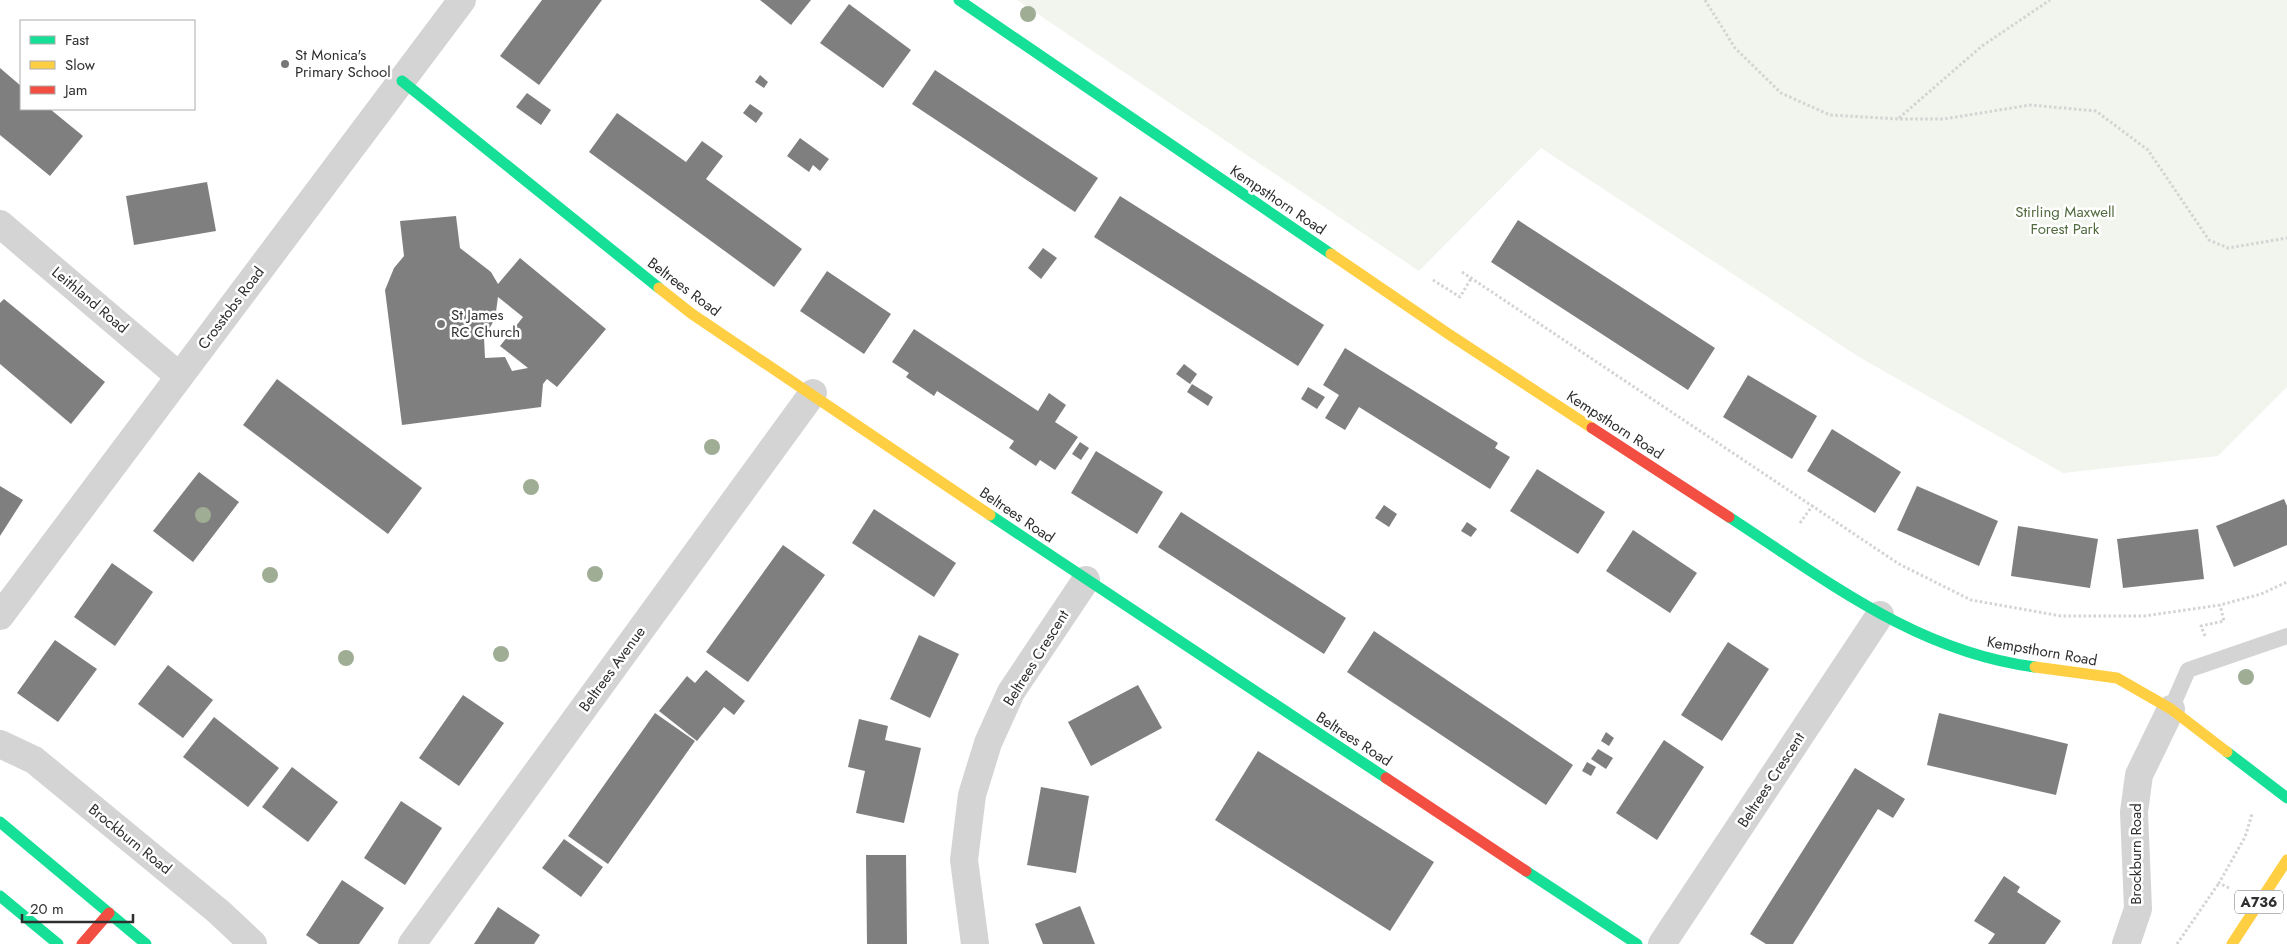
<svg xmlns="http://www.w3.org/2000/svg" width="2287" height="944" font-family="Jost,sans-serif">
<rect width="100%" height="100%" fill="#fff"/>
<path fill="#f1f5ed" d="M1017,0H2287V387L2218,456L2063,473L1859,357L1541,148L1419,271Z"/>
<g fill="#7f7f7f" fill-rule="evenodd">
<path d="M542,0H602L539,85L500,56Z"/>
<path d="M760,0H811L791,25Z"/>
<path d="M849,4L911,50L883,88L820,43Z"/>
<path d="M0,68L21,86V109H50L83,136L50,176L0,135Z"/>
<path d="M935,70L1098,178L1075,212L912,104Z"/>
<path d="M760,75L768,82L764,88L755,82Z"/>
<path d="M527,93L551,110L541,125L516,107Z"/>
<path d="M750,104L763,113L756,123L743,113Z"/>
<path d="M617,113L686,162L702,141L723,156L706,179L802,249L774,287L589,152Z"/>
<path d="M800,138L829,159L820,171L813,165L809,172L787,156Z"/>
<path d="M207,182L216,231L134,245L126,196Z"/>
<path d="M1120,196L1324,325L1298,366L1094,237Z"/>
<path d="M456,216L460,248L491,272L498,284L520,258L606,329L557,387L547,379L543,384L541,407L402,425L385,290L394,268L404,256L400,221ZM498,297L523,317L500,346L528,368L512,371L505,357L485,358L484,337L495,319Z"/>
<path d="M1518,220L1715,348L1688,390L1491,262Z"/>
<path d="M1043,248L1057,258L1041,279L1028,268Z"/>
<path d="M827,271L891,314L864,354L800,311Z"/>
<path d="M4,299L105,382L71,424L0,364V303Z"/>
<path d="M914,329L1038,411L1049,393L1066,405L1055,422L1078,437L1055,470L1040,460L1036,466L1009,448L1014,441L937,391L934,396L906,377L909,373L892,362Z"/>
<path d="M1345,348L1498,443L1495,448L1510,457L1490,489L1359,407L1345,430L1325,418L1339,395L1323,385Z"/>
<path d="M1184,364L1197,374L1190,384L1176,374Z"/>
<path d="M1748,375L1817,416L1792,459L1723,417Z"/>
<path d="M277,379L422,488L388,534L243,425Z"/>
<path d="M1192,384L1213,397L1208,406L1187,392Z"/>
<path d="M1308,387L1325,397L1317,409L1301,399Z"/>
<path d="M1832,429L1901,472L1875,513L1807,471Z"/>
<path d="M1080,442L1089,448L1081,460L1072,454Z"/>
<path d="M1096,451L1163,492L1137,534L1071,493Z"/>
<path d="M1537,469L1605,512L1578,554L1510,511Z"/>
<path d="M199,472L239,502L193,562L153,531Z"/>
<path d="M0,486L23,500L0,536Z"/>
<path d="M1917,486L1998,521L1979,566L1897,530Z"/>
<path d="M2284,499L2287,506V545L2234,567L2216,526Z"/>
<path d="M1384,505L1397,514L1389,527L1375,518Z"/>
<path d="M874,509L956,563L934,597L852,543Z"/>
<path d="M1181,512L1346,618L1324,654L1158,547Z"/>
<path d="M1467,522L1477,529L1471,537L1461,531Z"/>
<path d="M2018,526L2098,539L2090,588L2011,576Z"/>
<path d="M2198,529L2204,579L2123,588L2117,539Z"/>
<path d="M1633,530L1697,573L1670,613L1606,571Z"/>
<path d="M783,545L825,575L748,682L706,652Z"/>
<path d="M112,563L153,592L115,646L74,617Z"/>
<path d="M1374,631L1573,765L1546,805L1347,672Z"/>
<path d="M919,635L959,654L930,718L890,699Z"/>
<path d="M55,640L97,669L58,722L17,693Z"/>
<path d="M1728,642L1769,669L1722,741L1681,715Z"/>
<path d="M168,665L213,700L183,738L138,704Z"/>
<path d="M706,670L745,701L734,715L724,707L697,741L659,711L687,676L695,683Z"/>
<path d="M1138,685L1162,728L1091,766L1068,722Z"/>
<path d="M463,695L504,723L459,786L419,758Z"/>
<path d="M655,713L695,741L608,864L568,836Z"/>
<path d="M1939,713L2068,744L2056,795L1927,765Z"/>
<path d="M214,717L279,768L248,807L183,757Z"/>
<path d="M859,719L888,726L885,740L921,748L904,823L856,813L865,771L848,767Z"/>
<path d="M1606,732L1614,738L1609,746L1601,741Z"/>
<path d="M1664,740L1704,767L1657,840L1616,813Z"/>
<path d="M1598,749L1613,758L1606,769L1591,759Z"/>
<path d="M1258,751L1434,862L1390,931L1215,820Z"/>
<path d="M1587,762L1596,767L1591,776L1582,771Z"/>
<path d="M292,767L338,802L308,842L262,807Z"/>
<path d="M1855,768L1905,799L1893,818L1878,809L1793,944H1766L1750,934Z"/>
<path d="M1041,787L1089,796L1076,873L1027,865Z"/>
<path d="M401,801L442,828L405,885L364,858Z"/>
<path d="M564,839L603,867L581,897L542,868Z"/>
<path d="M866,855H906L907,944H867Z"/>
<path d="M2004,876L2020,887L2017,892L2061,921L2045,944H1988L1995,934L1974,921Z"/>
<path d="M342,880L384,908L359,944H319L306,935Z"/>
<path d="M1080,906L1095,944H1043L1035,924Z"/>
<path d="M498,907L540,935L534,944H474Z"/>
</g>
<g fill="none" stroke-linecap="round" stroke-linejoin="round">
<g stroke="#d4d4d4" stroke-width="3" stroke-dasharray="2.5 2.5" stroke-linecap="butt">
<path d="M1705,0L1735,48L1781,93L1830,115L1899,119H1944L2030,105L2096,111L2148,150L2209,240L2228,248L2287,238"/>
<path d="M1899,118L1982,46L2050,0"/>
<path d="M1462,272L1899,564L1971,600L2061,616H2144L2220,605L2261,594L2287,582"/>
<path d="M1433,280L1460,297L1472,277"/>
<path d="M1800,523L1813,505"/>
<path d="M2205,636L2201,626L2224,621L2220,605"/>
<path d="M2229,888L2219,883L2245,837L2252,814"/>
<path d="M2177,944L2219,883"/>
</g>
<path stroke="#d4d4d4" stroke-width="16" d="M2171,709L2188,670L2287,636"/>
<g stroke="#d4d4d4" stroke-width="28">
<path d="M0,224L179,376"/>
<path d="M0,616L462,0"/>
<path d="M0,744L34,760L219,912L253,944"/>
<path d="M412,944L813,393"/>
<path d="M975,944L964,860L972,795L988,743L1011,692L1086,580"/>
<path d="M1662,944L1880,615"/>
<path d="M2126,944L2138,909L2134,812L2139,775L2171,709"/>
</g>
<g stroke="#16e098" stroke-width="11">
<path d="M959,0L1331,254"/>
<path d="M402,81L659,288"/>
<path d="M990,515L1386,778"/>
<path d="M1729,517C1826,580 1917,652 2035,667"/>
<path d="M2227,752L2287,798"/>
<path d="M0,822L146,944"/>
<path d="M1526,871L1637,944"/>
<path d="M0,896L58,944"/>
</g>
<g stroke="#ffcf43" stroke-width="11">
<path d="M1331,254L1450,335L1592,428"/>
<path d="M659,288L692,314L990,515"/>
<path d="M2035,667L2117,678L2171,709L2227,752"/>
<path d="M2232,944L2287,860"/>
</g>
<g stroke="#f24e42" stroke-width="11">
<path d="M1592,428L1729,517"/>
<path d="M1386,778L1526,871"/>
<path d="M82,944L109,913"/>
</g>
</g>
<g fill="#9fad95">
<circle cx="1028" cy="14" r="8"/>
<circle cx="712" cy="447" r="8"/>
<circle cx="531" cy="487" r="8"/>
<circle cx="203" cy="515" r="8"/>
<circle cx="595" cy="574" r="8"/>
<circle cx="270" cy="575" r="8"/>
<circle cx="501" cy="654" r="8"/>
<circle cx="346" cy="658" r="8"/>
<circle cx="2246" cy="677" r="8"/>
</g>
<g fill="#787878" stroke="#fff" stroke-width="2">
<circle cx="285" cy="64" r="5"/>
<circle cx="441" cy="324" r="5"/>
</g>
<g text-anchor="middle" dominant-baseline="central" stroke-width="5" stroke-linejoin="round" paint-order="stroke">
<rect fill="#fff" stroke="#6d6d6d" stroke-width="1" x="2235" y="890.5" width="48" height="23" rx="4"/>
<g font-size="14" font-weight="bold" fill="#2f2f2f">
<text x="2259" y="902">A736</text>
</g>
<g font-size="15" fill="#2f2f2f" stroke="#fff" text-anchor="start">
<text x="295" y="55">St Monica's<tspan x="295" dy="17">Primary School</tspan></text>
<text x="451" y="315">St James<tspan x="451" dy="17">RC Church</tspan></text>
</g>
<g font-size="15" fill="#2f2f2f" stroke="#fff">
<text transform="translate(1278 200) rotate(34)">Kempsthorn Road</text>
<text transform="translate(684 287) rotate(37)">Beltrees Road</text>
<text transform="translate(90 300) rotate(40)">Leithland Road</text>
<text transform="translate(231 308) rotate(-53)">Crosstobs Road</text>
<text transform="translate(1615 425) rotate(33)">Kempsthorn Road</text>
<text transform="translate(1017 515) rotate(34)">Beltrees Road</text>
<text transform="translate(2042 651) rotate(10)">Kempsthorn Road</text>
<text transform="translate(1036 658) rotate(-58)">Beltrees Crescent</text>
<text transform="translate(612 669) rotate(-54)">Beltrees Avenue</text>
<text transform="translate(1354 739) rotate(33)">Beltrees Road</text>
<text transform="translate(1771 780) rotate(-57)">Beltrees Crescent</text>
<text transform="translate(130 839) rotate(39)">Brockburn Road</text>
<text transform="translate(2136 854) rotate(-90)">Brockburn Road</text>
</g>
<g font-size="15" fill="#516a3e" stroke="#fff">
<text x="2065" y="212">Stirling Maxwell<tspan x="2065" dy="17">Forest Park</tspan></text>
</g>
</g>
<rect x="20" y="20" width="175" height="90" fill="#ffffff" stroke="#acacac"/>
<rect x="30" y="36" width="25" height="8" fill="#16e098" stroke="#acacac"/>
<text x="65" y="45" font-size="15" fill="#2f2f2f">Fast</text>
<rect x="30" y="61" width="25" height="8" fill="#ffcf43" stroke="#acacac"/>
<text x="65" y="70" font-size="15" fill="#2f2f2f">Slow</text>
<rect x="30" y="86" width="25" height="8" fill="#f24e42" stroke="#acacac"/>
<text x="65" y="95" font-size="15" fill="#2f2f2f">Jam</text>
<path d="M22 914v8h111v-8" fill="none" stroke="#2f2f2f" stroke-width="2.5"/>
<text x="30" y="914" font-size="15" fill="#2f2f2f" stroke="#ffffff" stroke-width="4" paint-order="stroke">20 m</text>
</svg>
